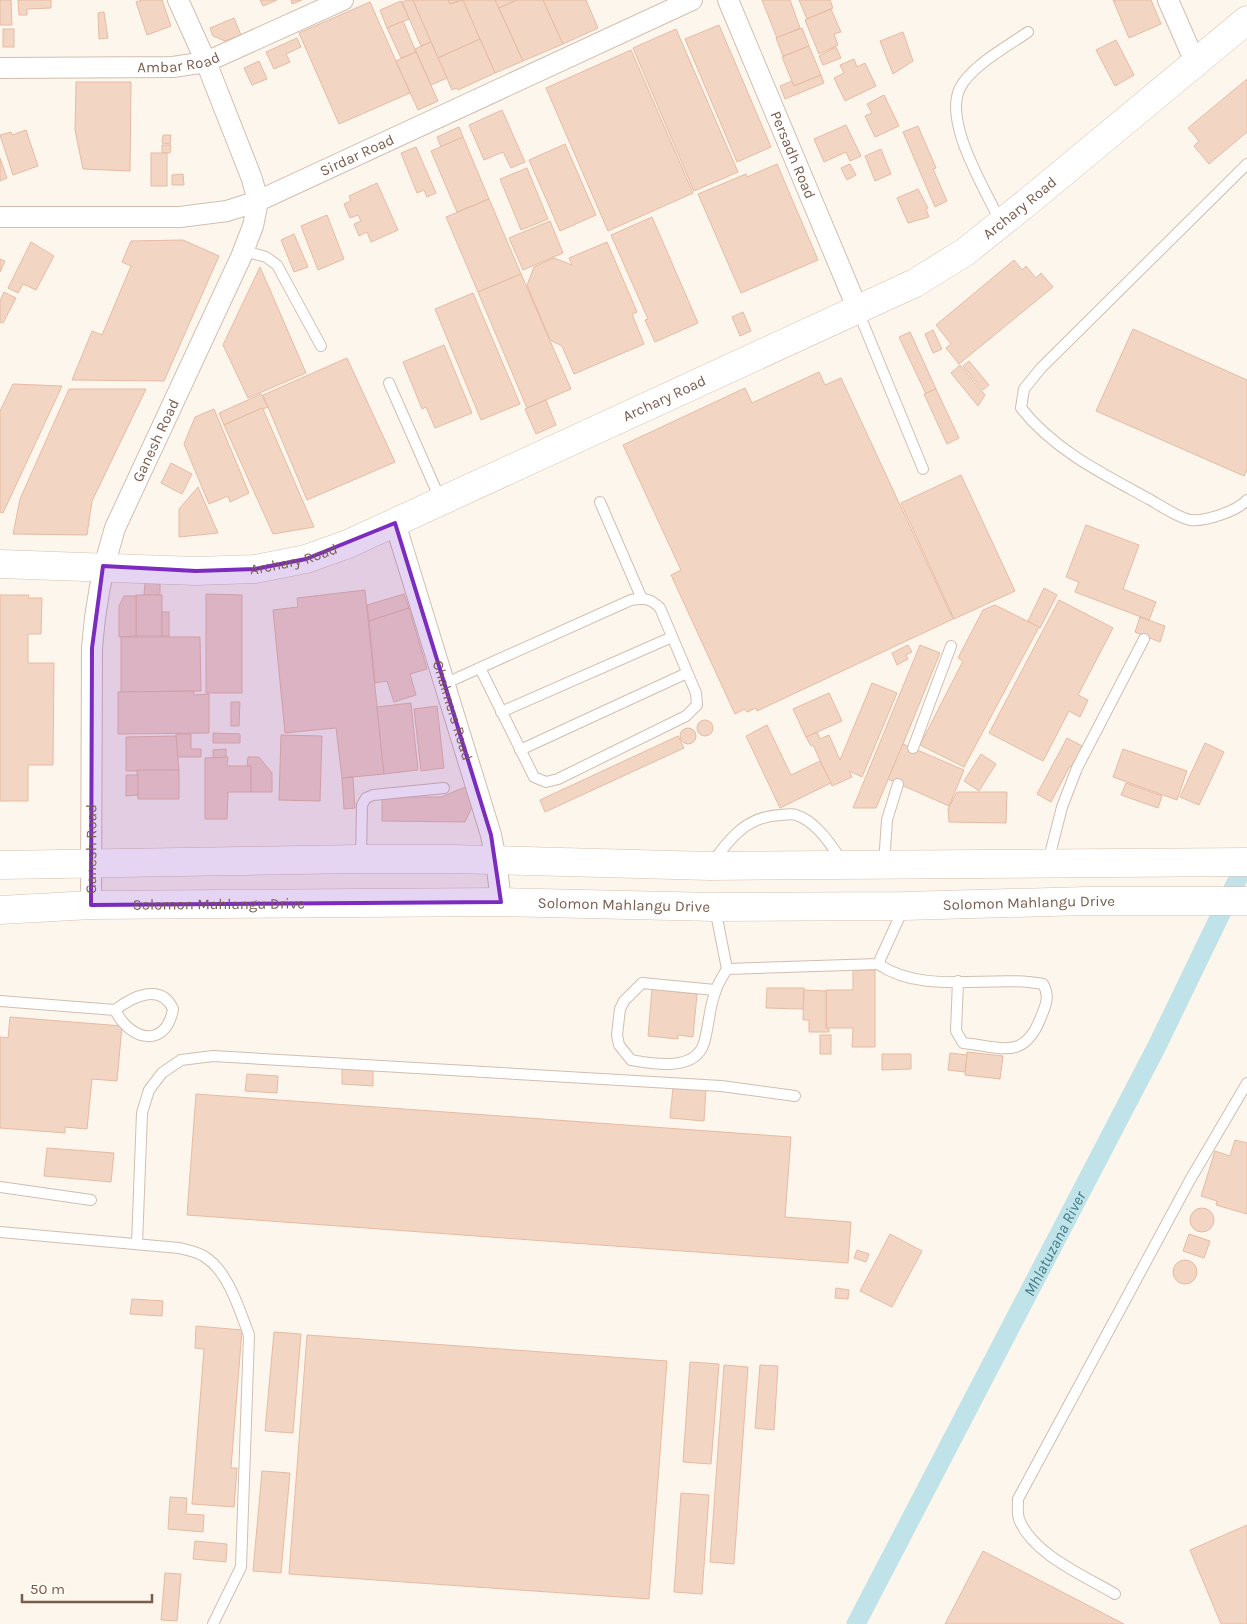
<svg xmlns="http://www.w3.org/2000/svg" width="1247" height="1624" font-family="Karla,sans-serif">
<rect width="100%" height="100%" fill="#fdf6ec"/>
<g fill="none" stroke-linecap="round" stroke-linejoin="round">
<path stroke="#bfe3e8" stroke-width="19" id="s1" d="M856,1624L1157,1046L1247,860"/>
</g>
<g fill="#f3d5c3" stroke="#e6bba3">
<path d="M0,0H11L12,25H0Z"/>
<path d="M18,0H51V8L27,9V15H19Z"/>
<path d="M142,0H162L171,26L147,35L136,2Z"/>
<path d="M260,0H277L263,6Z"/>
<path d="M291,0H302L292,4Z"/>
<path d="M407,0H413L431,42L421,46L402,2Z"/>
<path d="M413,0H448L450,4L463,0L480,39L438,58Z"/>
<path d="M448,0H460L450,4Z"/>
<path d="M463,0H495L523,61L495,73Z"/>
<path d="M495,0H517L499,8Z"/>
<path d="M517,0H543L563,44L523,61L499,8Z"/>
<path d="M543,0H586L598,28L563,44Z"/>
<path d="M762,0H790L800,28L777,38Z"/>
<path d="M799,0H830L833,8L807,19Z"/>
<path d="M1113,0H1151L1161,24L1129,38Z"/>
<path d="M401,1L409,19L387,28L380,10Z"/>
<path d="M370,2L410,93L339,124L299,33Z"/>
<path d="M831,9L841,32L834,34L838,45L819,54L805,20Z"/>
<path d="M104,12L108,38L99,39L98,13Z"/>
<path d="M234,18L241,35L225,41L213,36L210,28Z"/>
<path d="M403,21L416,52L401,58L387,28Z"/>
<path d="M719,25L771,147L737,162L685,39Z"/>
<path d="M802,28L809,46L783,56L776,38Z"/>
<rect x="3" y="29" width="11" height="18"/>
<path d="M676,29L738,172L694,191L633,48Z"/>
<path d="M903,32L913,61L893,74L880,41Z"/>
<path d="M297,38L301,47L286,54L290,62L274,69L266,52Z"/>
<path d="M480,39L495,73L458,90L457,88L452,90L438,58Z"/>
<path d="M1116,40L1134,75L1115,86L1096,50Z"/>
<path d="M431,42L447,78L431,85L415,49Z"/>
<path d="M809,46L821,75L794,86L782,57Z"/>
<path d="M836,47L841,58L823,65L819,56Z"/>
<path d="M631,50L693,193L608,231L546,88Z"/>
<path d="M416,52L438,101L418,110L396,61Z"/>
<path d="M854,59L857,67L865,63L876,86L845,101L834,78L844,73L840,65Z"/>
<path d="M259,61L267,79L252,85L244,68Z"/>
<path d="M821,75L824,83L785,99L780,86L792,81L794,86Z"/>
<path d="M1247,79V132L1209,164L1194,146L1199,141L1188,128Z"/>
<path d="M76,82H131L130,171L83,169L75,130Z"/>
<path d="M884,95L899,126L875,137L865,116L872,113L867,104Z"/>
<path d="M502,110L525,162L511,168L503,152L484,160L469,125Z"/>
<path d="M846,125L861,156L850,161L846,152L824,162L814,139Z"/>
<path d="M918,126L936,168L933,169L947,201L935,207L903,132Z"/>
<path d="M459,127L463,137L441,147L437,137Z"/>
<path d="M26,130L38,166L13,175L0,135L11,132L12,135Z"/>
<path d="M163,135H171L170,144L162,143Z"/>
<path d="M463,137L489,199L457,212L431,151Z"/>
<path d="M565,144L596,215L560,231L529,160Z"/>
<path d="M162,145H171L170,153H162Z"/>
<path d="M416,147L436,193L427,197L424,190L417,193L401,153Z"/>
<path d="M881,149L891,174L875,181L865,156Z"/>
<rect x="151" y="153" width="16" height="33"/>
<path d="M0,158L7,178L0,181Z"/>
<path d="M777,164L818,260L741,293L698,194L746,174L747,177Z"/>
<path d="M850,164L856,175L847,180L841,168Z"/>
<path d="M527,168L548,219L521,230L500,179Z"/>
<path d="M183,174L184,185H172V175Z"/>
<path d="M377,183L398,230L371,242L367,232L359,236L354,224L361,221L358,215L350,218L344,204L351,201L349,196Z"/>
<path d="M918,189L928,208L926,209L929,217L908,223L897,198Z"/>
<path d="M489,199L521,274L478,292L446,217Z"/>
<path d="M327,215L344,259L318,270L301,226Z"/>
<path d="M652,217L698,323L655,342L645,320L648,319L611,235Z"/>
<path d="M550,221L563,253L523,270L509,238Z"/>
<path d="M294,234L308,267L294,272L281,240Z"/>
<path d="M183,240L219,256L164,381L72,380L92,331L102,335L131,266L122,262L131,241Z"/>
<path d="M31,242L54,256L36,290L23,284L18,293L8,288Z"/>
<path d="M607,242L637,312L632,314L644,344L574,374L562,346L550,340L527,285L534,267L554,258L572,265L569,258Z"/>
<path d="M0,259L5,261L0,272Z"/>
<path d="M1014,260L1022,270L1026,266L1036,278L1041,273L1053,287L959,364L946,348L951,344L936,325Z"/>
<path d="M260,267L306,373L248,398L223,345Z"/>
<path d="M521,274L571,389L527,408L478,292Z"/>
<path d="M4,292L16,298L3,323L0,322V301Z"/>
<path d="M473,293L520,404L481,420L435,309Z"/>
<path d="M743,312L751,331L740,336L732,317Z"/>
<path d="M1133,329L1247,380V470L1244,476L1096,411Z"/>
<path d="M933,330L942,349L933,353L925,334Z"/>
<path d="M910,332L936,389L926,394L899,337Z"/>
<path d="M444,345L472,413L435,428L426,407L422,409L403,362Z"/>
<path d="M347,358L395,462L307,500L263,395Z"/>
<path d="M969,361L989,385L983,390L963,366Z"/>
<path d="M960,365L985,395L978,406L951,373Z"/>
<path d="M819,372L825,385L841,378L953,619L757,711L756,708L747,712L745,709L735,714L671,575L681,570L623,445L745,388L752,403Z"/>
<path d="M13,384L62,386L3,513L0,512V411Z"/>
<path d="M69,389H146L92,501L87,535L13,534L20,499Z"/>
<path d="M936,389L959,438L947,444L924,394Z"/>
<path d="M261,394L268,407L263,409L262,408L224,425L219,413Z"/>
<path d="M546,400L556,425L536,434L525,409Z"/>
<path d="M262,408L263,409L314,527L273,534L224,425Z"/>
<path d="M214,409L249,493L230,502L228,496L209,504L184,444L195,417Z"/>
<path d="M171,463L192,474L182,494L161,483Z"/>
<path d="M961,475L1015,591L954,619L901,503Z"/>
<path d="M198,487L218,533L179,537V509Z"/>
<path d="M1086,525L1139,545L1123,589L1156,602L1149,620L1075,592L1079,582L1066,577Z"/>
<path d="M145,583L160,584V595H144Z"/>
<path d="M1044,588L1057,595L1040,628L1028,621Z"/>
<path d="M365,590L384,774L342,778L336,728L285,733L273,610L298,607L297,598Z"/>
<path d="M206,594L242,595V693H206Z"/>
<path d="M404,594L409,608L369,621L367,605Z"/>
<path d="M0,595H29L28,598H42L41,634H28V663H54L53,765H28V801H0Z"/>
<rect x="136" y="595" width="26" height="41"/>
<path d="M124,596H136V636L119,637V606Z"/>
<path d="M1059,600L1113,628L1078,695L1088,700L1080,717L1069,711L1043,761L989,733Z"/>
<path d="M995,605L1039,627L964,767L920,745L963,661L958,658L983,610Z"/>
<path d="M409,608L427,669L410,674L416,695L394,702L387,681L375,683L369,621Z"/>
<rect x="162" y="612" width="7" height="24"/>
<path d="M1140,617L1165,626L1160,642L1135,632Z"/>
<path d="M121,637H200L201,691L121,692Z"/>
<path d="M908,645L912,652L906,655L908,659L897,665L892,653Z"/>
<path d="M920,645L940,653L903,744L876,808H853Z"/>
<path d="M872,683L897,693L862,777L849,771L852,777L832,786L813,745L811,746L806,737L817,732L820,739L829,735L840,760Z"/>
<path d="M194,691V695L209,694V733L118,734V692Z"/>
<path d="M829,693L842,721L806,737L793,709Z"/>
<path d="M231,702H240L239,726H231Z"/>
<path d="M411,703L418,770L384,774L377,707Z"/>
<path d="M437,706L444,768L421,771L414,709Z"/>
<circle cx="705" cy="728" r="8"/>
<path d="M767,725L791,775L820,761L831,783L780,808L746,736Z"/>
<circle cx="688" cy="736" r="8"/>
<path d="M213,733L240,734V743H213Z"/>
<path d="M176,734H191V749H201V757H176Z"/>
<path d="M281,735L322,736L320,801L279,800Z"/>
<path d="M176,736L179,770L126,771V737Z"/>
<path d="M678,736L684,748L545,812L540,800Z"/>
<path d="M1067,738L1084,747L1074,767L1070,766L1051,802L1037,794Z"/>
<path d="M1205,743L1224,752L1199,805L1180,797Z"/>
<path d="M903,744L964,770L949,806L888,779Z"/>
<path d="M226,749V758H213V750Z"/>
<path d="M1123,749L1187,771L1177,800L1113,777Z"/>
<path d="M981,754L996,764L979,791L964,781Z"/>
<path d="M228,757L227,766H251V792H228L227,819H205V758Z"/>
<path d="M248,757H259L272,773V792H251V766H247Z"/>
<path d="M137,770H179V799H138Z"/>
<path d="M126,775H138V795L126,796Z"/>
<path d="M353,777L355,808L344,809L342,778Z"/>
<path d="M1126,783L1162,796L1158,808L1121,795Z"/>
<path d="M470,785L473,805L465,822L382,821V797H441Z"/>
<path d="M957,792H1007L1006,823L949,822L948,809Z"/>
<path d="M853,970H875V1047H852L853,1028H826V990H853Z"/>
<path d="M767,988H804L803,1009L766,1008Z"/>
<path d="M652,989L697,994L693,1037L678,1035V1039L648,1036Z"/>
<path d="M804,990L826,991V1028L829,1029V1032H809V1020H803Z"/>
<path d="M10,1017L122,1026L117,1081L92,1079L87,1129L65,1127V1133L0,1128V1037L8,1038Z"/>
<rect x="820" y="1035" width="11" height="19"/>
<path d="M967,1052L1003,1056L1000,1079L965,1075Z"/>
<path d="M950,1053L967,1055L965,1072L948,1070Z"/>
<path d="M882,1054H911V1069L882,1070Z"/>
<path d="M342,1068L373,1069V1086L342,1084Z"/>
<path d="M247,1074L278,1076L277,1093L245,1091Z"/>
<path d="M673,1087L706,1089L704,1121L670,1118Z"/>
<path d="M196,1094L791,1137L785,1217L851,1222L848,1263L187,1215Z"/>
<path d="M1235,1140L1247,1143V1214L1216,1205L1217,1201L1201,1196L1215,1151L1230,1156Z"/>
<path d="M47,1148L114,1153L111,1182L44,1176Z"/>
<circle cx="1202" cy="1220" r="12"/>
<path d="M890,1234L922,1251L892,1307L860,1291Z"/>
<path d="M1189,1234L1210,1241L1204,1258L1183,1251Z"/>
<path d="M857,1250L869,1254L866,1262L854,1258Z"/>
<circle cx="1185" cy="1272" r="12"/>
<path d="M836,1288L849,1290L848,1299L835,1298Z"/>
<path d="M132,1299L163,1301L162,1316L130,1314Z"/>
<path d="M196,1326L242,1330L231,1468H237L234,1507L192,1504L204,1349L195,1348Z"/>
<path d="M274,1332L301,1334L293,1433L265,1431Z"/>
<path d="M307,1335L667,1361L649,1599L289,1574Z"/>
<path d="M690,1362L719,1364L711,1464L683,1462Z"/>
<path d="M724,1365L748,1367L734,1564L710,1562Z"/>
<path d="M760,1365L778,1366L774,1430L755,1428Z"/>
<path d="M262,1471L290,1473L281,1573L253,1571Z"/>
<path d="M681,1493L709,1495L702,1594L674,1592Z"/>
<path d="M170,1497L187,1498L186,1514L204,1515L203,1532L168,1529Z"/>
<path d="M1247,1525V1624H1221L1190,1550Z"/>
<path d="M195,1541L227,1544L226,1562L193,1559Z"/>
<path d="M983,1551L1124,1624H945Z"/>
<path d="M165,1573L181,1574L177,1621L161,1620Z"/>
</g>
<g fill="none" stroke-linecap="round" stroke-linejoin="round">
<defs>
<g id="lane">
<path d="M1247,164L1041,368L1024,389L1021,408C1054,450 1103,474 1149,499C1161,506 1177,517 1190,520C1205,522 1237,511 1247,500"/>
<path d="M1000,221C985,189 943,122 960,88C971,66 1008,46 1028,32"/>
<path d="M244,251L266,257L277,265L321,346"/>
<path d="M858,311L923,469"/>
<path d="M389,383L441,501"/>
<path d="M600,502L642,599"/>
<path d="M444,684L631,600C644,598 650,598 660,608L696,693L697,705L686,716L558,779L546,782L534,777L480,668"/>
<path d="M501,712L672,637"/>
<path d="M913,748L951,646"/>
<path d="M520,750L687,673"/>
<path d="M361,858L362,805L366,798L373,795L444,788"/>
<path d="M1048,862L1062,807L1077,768L1144,639"/>
<path d="M712,863C730,838 747,816 781,815C786,815 792,813 796,815C816,821 831,845 842,861"/>
<path d="M884,863L887,820L898,784"/>
<path d="M715,908L727,969L878,964L904,907"/>
<path d="M878,964C925,996 990,974 1043,984C1050,996 1046,1005 1041,1017C1024,1061 1002,1047 963,1043L956,1031L958,981"/>
<path d="M715,990L642,983L624,1001L620,1009L617,1035L619,1045L631,1060C653,1064 695,1072 704,1043C709,1026 709,1007 716,990C718,983 723,976 727,969"/>
<path d="M0,1001L115,1010C132,997 161,982 173,1009C166,1049 130,1041 115,1010"/>
<path d="M0,1187L91,1200"/>
<path d="M0,1232L179,1248C187,1250 198,1252 205,1257C228,1271 240,1311 249,1335L241,1567L213,1624"/>
<path d="M137,1244L142,1113L149,1090L162,1073L181,1060L213,1056L721,1086L795,1096"/>
<path d="M1115,1594C1085,1576 1032,1554 1019,1519C1017,1513 1018,1505 1018,1499L1190,1180L1247,1083"/>
</g>
<g id="street">
<path id="s2" d="M728,0L858,310"/>
<path d="M1168,0L1195,62"/>
<path id="s3" d="M0,68L173,67L206,62L343,0"/>
<path id="s4" d="M0,217H180L227,211L258,201L692,0"/>
<path id="s5" d="M395,523L491,835L496,860L501,902"/>
<path id="s6" d="M91,905L92,648C95,604 102,569 115,528L241,257L253,226L258,201L252,179L206,62L178,0"/>
</g>
<g id="secondary">
<path id="s7" d="M0,564L196,571L255,569L306,559L348,544L915,283L965,252L1030,200L1247,20"/>
<path d="M0,865L361,859H452L710,866L1247,862"/>
<path id="s8" d="M0,910L91,905L501,902L715,907L904,906L1086,901H1247"/>
</g>
</defs>
<use href="#lane" stroke="#d1beb0" stroke-width="12"/>
<use href="#street" stroke="#d1beb0" stroke-width="22"/>
<use href="#secondary" stroke="#d6c0b0" stroke-width="29"/>
<use href="#lane" stroke="#fff" stroke-width="10"/>
<use href="#street" stroke="#fff" stroke-width="20"/>
<use href="#secondary" stroke="#fff" stroke-width="28"/>
</g>
<path fill="#7b2cbf" fill-opacity="0.2" stroke="#7b2cbf" stroke-width="4" stroke-linejoin="round" d="M395,523L491,835L501,902L91,905L92,648L103,566L196,571L255,569L306,559Z"/>
<g text-anchor="middle" dominant-baseline="central" stroke-width="4" stroke-linejoin="round" paint-order="stroke">
<g font-size="15" fill="#7a5c4d" stroke="#fffaf3">
<text stroke="none"><textPath href="#s3" startOffset="179">Ambar Road</textPath></text>
<text stroke="none"><textPath href="#s4" startOffset="369">Sirdar Road</textPath></text>
<text stroke="none"><textPath href="#s2" startOffset="168">Persadh Road</textPath></text>
<text stroke="none"><textPath href="#s7" startOffset="1105">Archary Road</textPath></text>
<text stroke="none"><textPath href="#s7" startOffset="700">Archary Road</textPath></text>
<text stroke="none"><textPath href="#s6" startOffset="476">Ganesh Road</textPath></text>
<text stroke="none"><textPath href="#s7" startOffset="295">Archary Road</textPath></text>
<text stroke="none"><textPath href="#s5" startOffset="196">Chalmers Road</textPath></text>
<text stroke="none"><textPath href="#s6" startOffset="56">Ganesh Road</textPath></text>
<text stroke="none"><textPath href="#s8" startOffset="1029">Solomon Mahlangu Drive</textPath></text>
<text stroke="none"><textPath href="#s8" startOffset="219">Solomon Mahlangu Drive</textPath></text>
<text stroke="none"><textPath href="#s8" startOffset="624">Solomon Mahlangu Drive</textPath></text>
</g>
<g font-size="16" font-style="italic" fill="#437c86" stroke="#fffaf3">
<text stroke="none"><textPath href="#s1" startOffset="429">Mhlatuzana River</textPath></text>
</g>
</g>
<path d="M22 1594v8h130v-8" fill="none" stroke="#7a5c4d" stroke-width="2.5"/>
<text x="30" y="1594" font-size="15" fill="#7a5c4d" stroke="#fffaf3" stroke-width="4" paint-order="stroke">50 m</text>
</svg>
